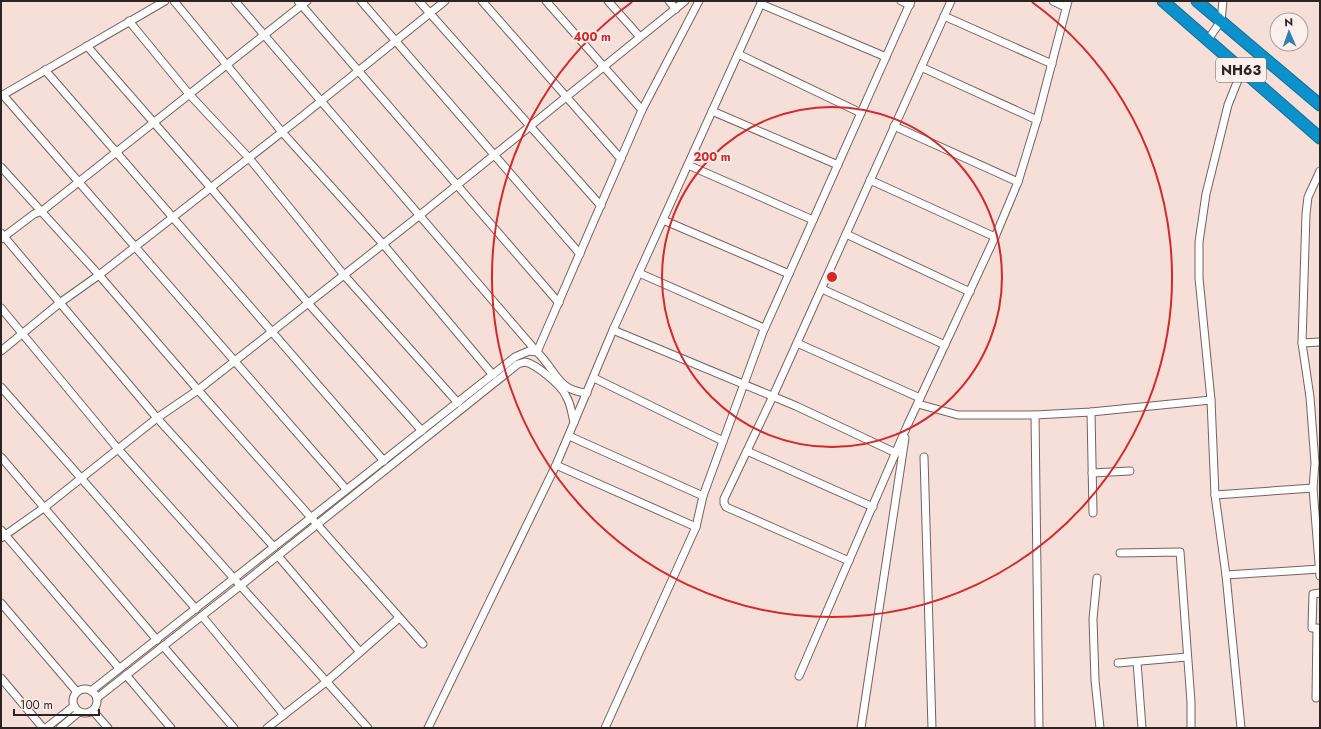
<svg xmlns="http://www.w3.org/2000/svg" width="1321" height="729" font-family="Jost,sans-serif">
<rect width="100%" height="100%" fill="#f6dfd9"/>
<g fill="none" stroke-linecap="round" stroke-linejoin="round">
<defs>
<g id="minor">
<path d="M174,1L282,132L383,244L493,375"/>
<path d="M235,1L537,352L642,110L699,1"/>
<path d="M298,1L559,303"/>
<path d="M361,1L580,254"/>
<path d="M419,1L601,206"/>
<path d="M482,1L621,159"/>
<path d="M546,1L642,110"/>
<path d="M608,1L640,37"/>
<path d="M669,1L676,9"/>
<path d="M901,1L910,5"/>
<path d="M1053,1L1065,7"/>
<path d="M761,4L886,57"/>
<path d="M944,16L1052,64"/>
<path d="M129,21L189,94L249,158L344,275L458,403"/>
<path d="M1207,41L1221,21L1223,1"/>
<path d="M87,46L211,188L308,303L422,431"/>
<path d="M738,54L861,113"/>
<path d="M921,67L1037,120"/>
<path d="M45,70L384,461"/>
<path d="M3,95L346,489"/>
<path d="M1,96L165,1"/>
<path d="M712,111L838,165"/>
<path d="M894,126L1018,182"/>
<path d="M688,165L813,220"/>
<path d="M1,167L99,275L198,390L423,644"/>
<path d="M1320,171L1308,197L1306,214L1302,343L1310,397L1315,463L1313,488L1320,576"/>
<path d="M870,180L995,237"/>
<path d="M663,220L789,274"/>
<path d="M1,233L157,418L274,547"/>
<path d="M846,234L970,292"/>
<path d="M1,239L34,214L42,211L307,1"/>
<path d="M639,273L764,328"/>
<path d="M822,289L945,345"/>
<path d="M1,308L118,449L368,728"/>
<path d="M613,330L796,406L896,453"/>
<path d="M797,343L920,398"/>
<path d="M1302,343L1320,342"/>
<path d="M1,351L61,302L99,275L300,118L445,1"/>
<path d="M594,378L723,441"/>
<path d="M1,387L196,609"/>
<path d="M918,404L958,415H1035L1091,412L1211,400"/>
<path d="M1091,412L1093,513"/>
<path d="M1035,415L1039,728"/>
<path d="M569,436L703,496"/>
<path d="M747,451L873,507"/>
<path d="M1,457L157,640"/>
<path d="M924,457L932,728"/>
<path d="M556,465L696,527"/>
<path d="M1092,473L1130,471"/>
<path d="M1215,495L1313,488"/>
<path d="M1,530L119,668"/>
<path d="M1,538L45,507L157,418L198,390L415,219L685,1"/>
<path d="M1120,553L1180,552L1191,702V728"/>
<path d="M278,556L360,652"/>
<path d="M849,561L726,507L724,503V499L773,396L951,1"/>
<path d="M1226,575L1320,569"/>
<path d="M1097,578L1093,619L1095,680L1100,728"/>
<path d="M1,603L77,692"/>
<path d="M202,616L284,715"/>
<path d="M163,646L234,728"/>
<path d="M1137,662L1142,728"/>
<path d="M1118,663L1187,657"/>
<path d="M126,675L171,728"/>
<path d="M799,676L908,424L995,237L1018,182L1037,120L1068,1"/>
<path d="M1,678L43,728"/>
<circle cx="85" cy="701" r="12"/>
<path d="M91,691L515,357L529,351L537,352C556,370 557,391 587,393"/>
<path d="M97,698L240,586L518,364L525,362C536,364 561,385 566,396C571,404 572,414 574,423"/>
<path d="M1316,698L1317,628H1312L1313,594L1320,593"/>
<path d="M93,711L108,728"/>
<path d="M46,728L74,706"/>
<path d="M60,728L79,712"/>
<path d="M267,728L326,682L399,618"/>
<path d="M428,728L556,465L613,330L762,1"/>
<path d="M605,728L696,527L703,496L763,332L911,1"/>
<path d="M861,728L905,438"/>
<path d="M1241,728L1226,575L1215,495L1211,400L1199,278V242L1206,194L1228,105L1242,70"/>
</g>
<g id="highway">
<path d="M1163,1L1320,138"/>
<path d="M1197,1L1320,105"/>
</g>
</defs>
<use href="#minor" stroke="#76625d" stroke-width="9"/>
<use href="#highway" stroke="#176b90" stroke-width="13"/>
<use href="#minor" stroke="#fff" stroke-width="7"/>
<use href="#highway" stroke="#0b91cc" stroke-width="11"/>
</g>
<g fill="none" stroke="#d62828" stroke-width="2">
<circle cx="832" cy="277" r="170"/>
<path d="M1032 2A340 340 0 1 1 632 2"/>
</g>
<g text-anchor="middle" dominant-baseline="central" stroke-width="4" stroke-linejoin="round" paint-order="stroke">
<rect fill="#fdefeb" stroke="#6b615e" stroke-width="1" x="1216" y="58" width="50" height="24" rx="3"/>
<g font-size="14" font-weight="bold" fill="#2c2422">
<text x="1241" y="70">NH63</text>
</g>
</g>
<circle cx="832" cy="277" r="6" fill="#d62828" stroke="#fdefeb" stroke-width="2"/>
<g font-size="12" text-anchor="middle" font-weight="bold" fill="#d62828" stroke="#fdefeb" stroke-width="4" stroke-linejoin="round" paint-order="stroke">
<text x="592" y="41">400 m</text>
<text x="712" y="161">200 m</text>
</g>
<rect width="1321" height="729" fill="none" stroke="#2c2422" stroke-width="4"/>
<g transform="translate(1289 32) rotate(358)"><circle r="19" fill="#fdefeb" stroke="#a99e9b"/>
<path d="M0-3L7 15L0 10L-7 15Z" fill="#2c84b2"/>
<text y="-6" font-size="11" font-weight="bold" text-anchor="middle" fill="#2c2422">N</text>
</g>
<path d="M14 709v6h85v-6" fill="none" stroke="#2c2422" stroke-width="2"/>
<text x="20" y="709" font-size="12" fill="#2c2422" stroke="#fdefeb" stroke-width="3" paint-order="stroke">100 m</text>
</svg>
